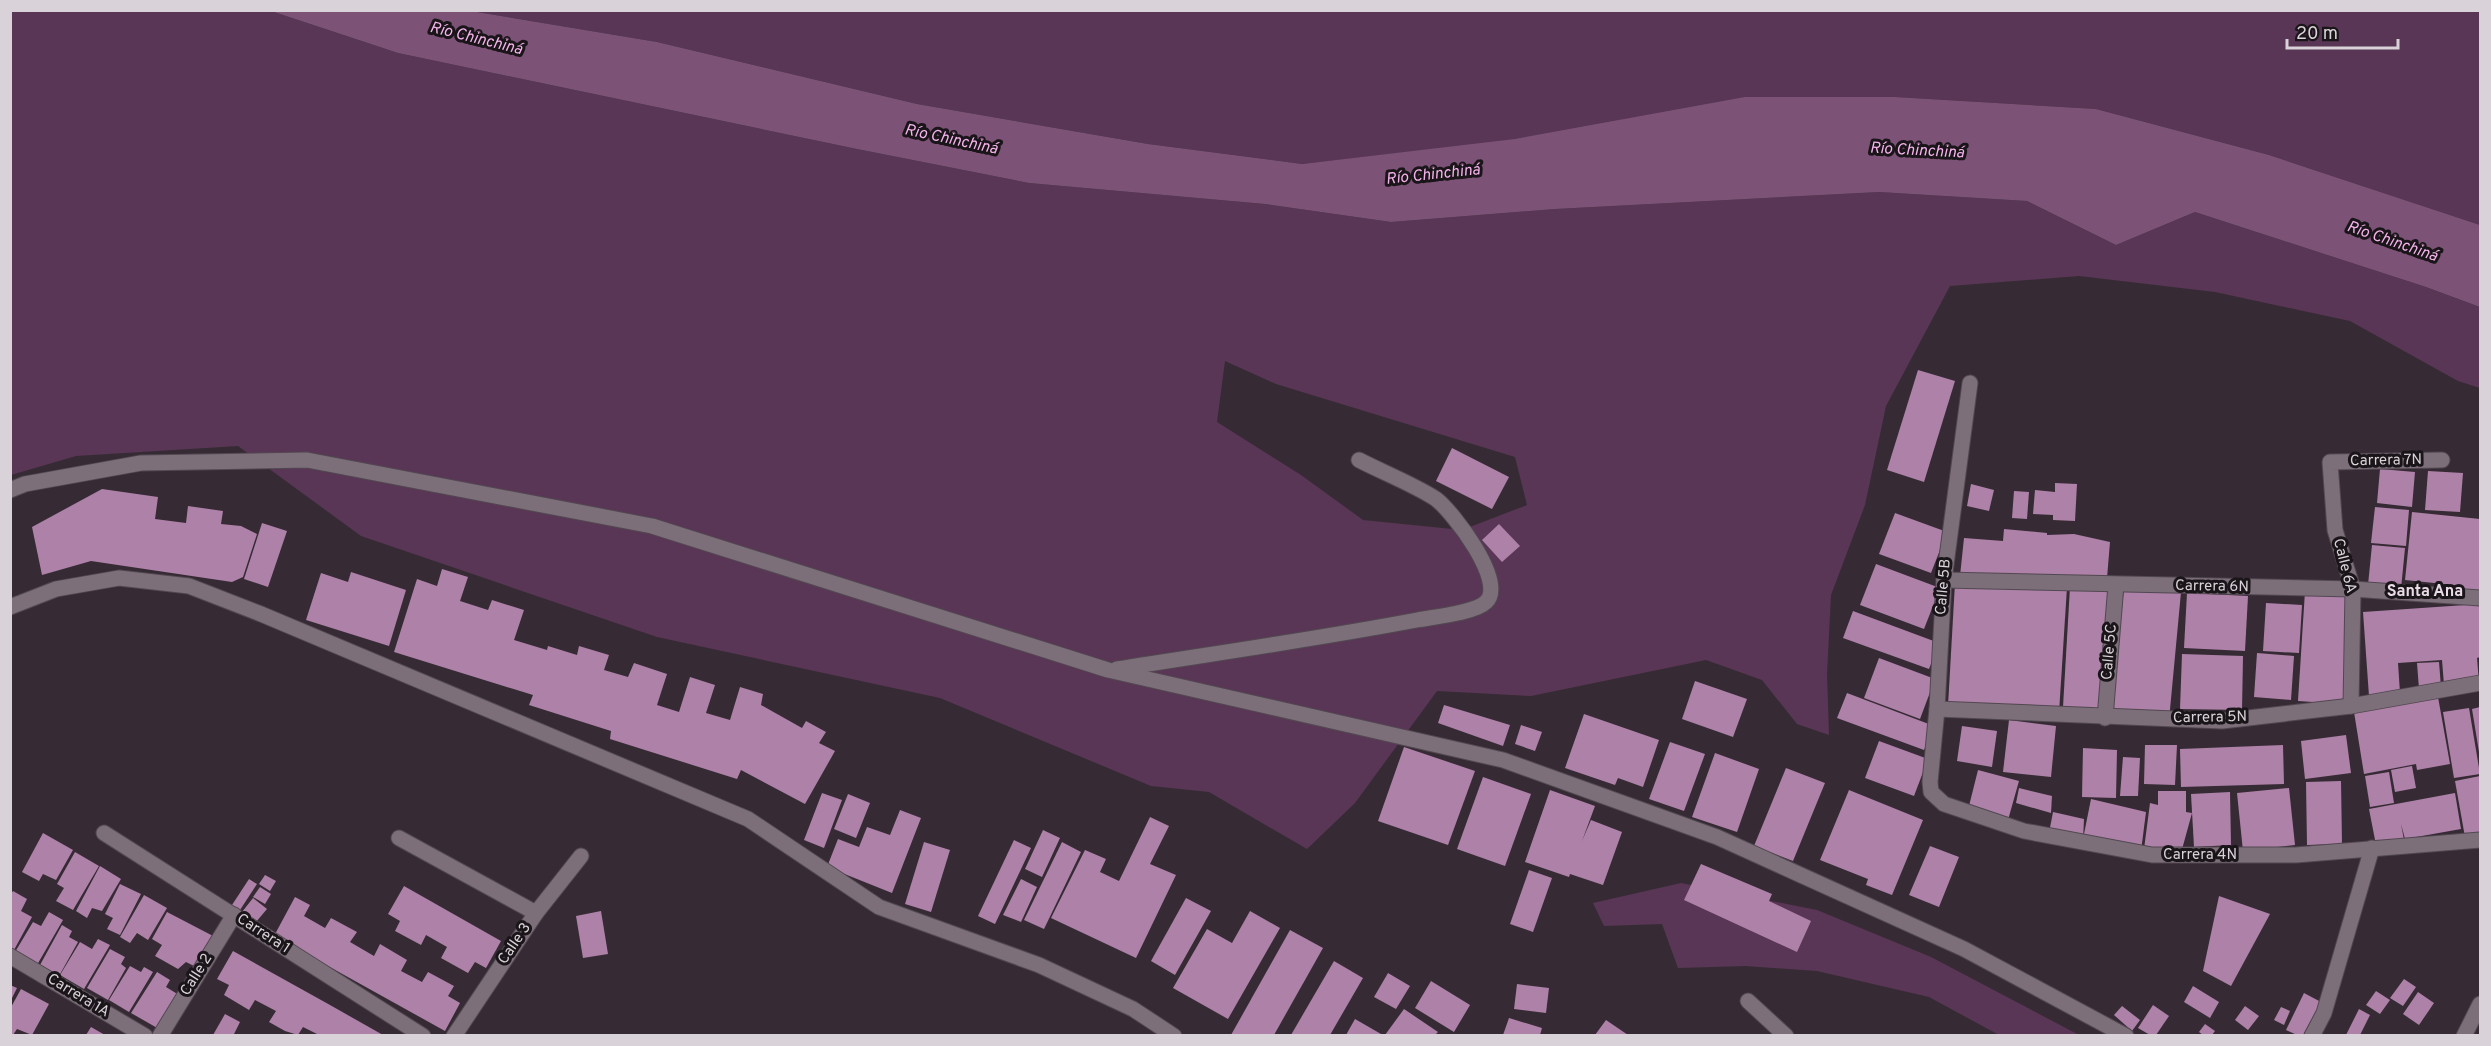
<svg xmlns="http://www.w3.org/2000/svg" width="2491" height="1046" font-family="Overpass,sans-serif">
<rect width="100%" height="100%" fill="#362b34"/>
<g fill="#593655" fill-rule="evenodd">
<path d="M11,11H271L398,53L857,149L1029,183L1265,204L1391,222L1555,209L1879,192L2027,201L2116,245L2195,212L2426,287L2480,307V388L2458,381L2350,321L2215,292L2079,276L1950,286L1886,406L1865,505L1831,595L1827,674L1829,735L1797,724L1762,680L1706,660L1531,696L1437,691L1355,803L1307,849L1209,792L1151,786L940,698L657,637L361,536L238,446L76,456L11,475ZM1225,361L1276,384L1515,457L1527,505L1462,530L1363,520L1301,475L1217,422Z"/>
<path d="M471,11H2480V225L2269,155L2096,109L1895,97L1302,164L1148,144L917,104L657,42Z"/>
<path d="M1681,883L1817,910L1931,957L2079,1035H1999L1929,997L1817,971L1746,966L1678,968L1662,924L1604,926L1593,903Z"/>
</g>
<path fill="#7c5377" d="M271,11H471L657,42L917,104L1148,144L1302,164L1515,139L1745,97H1895L2096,109L2269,155L2480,225V307L2426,287L2195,212L2116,245L2027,201L1879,192L1555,209L1391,222L1265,204L1029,183L857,149L398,53Z"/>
<g fill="#ae81a8">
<path d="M1918,370L1955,381L1924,482L1887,470Z"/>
<path d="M1452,448L1509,477L1492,509L1436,481Z"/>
<path d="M2380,469L2415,472L2412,507L2377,503Z"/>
<path d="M2428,471L2463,473L2460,512L2425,510Z"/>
<path d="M2055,483L2077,484L2075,521L2053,520V515L2033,514L2035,490L2055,492Z"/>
<path d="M1971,484L1994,490L1989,511L1967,506Z"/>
<path d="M102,489L158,497L155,519L186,523L188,506L223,511L221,524L241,526L257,534L243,577L232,582L91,561L42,575L32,527Z"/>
<path d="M2014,491L2029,492L2027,519L2012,518Z"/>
<path d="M2375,507L2409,510L2406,546L2371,543Z"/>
<path d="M2412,512L2480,519V592L2453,589L2454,585L2405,580Z"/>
<path d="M1895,513L1947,532L1931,573L1879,554Z"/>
<path d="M262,523L287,531L268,587L244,579Z"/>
<path d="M1499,524L1520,546L1502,562L1482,540Z"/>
<path d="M2004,529L2047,533V535L2074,534L2110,542L2107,578L2072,575L2071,580L2000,574L1960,576L1964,538L2003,541Z"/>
<path d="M2372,545L2405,548L2401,589L2368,585Z"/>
<path d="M1876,564L1940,588L1924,629L1860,605Z"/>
<path d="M442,569L468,577L460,601L488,610L492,600L524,610L514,640L547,650L548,646L577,655L579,646L609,655L604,670L628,677L634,663L667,674L657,705L679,712L690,677L715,685L706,713L730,720L740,687L763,694L761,705L802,728L806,721L826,732L819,743L835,751L805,804L741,770L737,779L610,739L611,731L529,705L533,695L394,652L417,579L437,586Z"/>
<path d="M351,572L406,590L389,646L306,620L321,573L348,582Z"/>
<path d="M1955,583L2067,587L2059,713L1948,706Z"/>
<path d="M2070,587L2110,589L2102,710L2063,707Z"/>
<path d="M2124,587L2181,592L2169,720L2112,714Z"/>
<path d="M2305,591L2351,594L2343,704L2298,701Z"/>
<path d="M2187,593L2248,596L2245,651L2184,648Z"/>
<path d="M2266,603L2302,605L2299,653L2263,651Z"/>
<path d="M2480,604V657L2477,658L2479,682L2444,685L2442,660L2398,663L2400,693L2369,696L2363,612Z"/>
<path d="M1853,611L1939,643L1929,669L1843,638Z"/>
<path d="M2257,653L2294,656L2291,700L2254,697Z"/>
<path d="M2182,654L2243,656L2242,710L2180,709Z"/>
<path d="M1879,658L1935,679L1920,719L1864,698Z"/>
<path d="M2439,662L2441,687L2419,689L2417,663Z"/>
<path d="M1695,681L1747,699L1733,737L1682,719Z"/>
<path d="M1847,693L1934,726L1924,750L1837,718Z"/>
<path d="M2438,697L2450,764L2417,770L2416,764L2364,774L2354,712Z"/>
<path d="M1444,705L1510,725L1503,746L1438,723Z"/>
<path d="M2480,707V752H2479L2472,709Z"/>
<path d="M2469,708L2480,774L2454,778L2443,712Z"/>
<path d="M1584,714L1659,740L1643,787L1618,778L1615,785L1565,768Z"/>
<path d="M2009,720L2056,726L2051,777L2003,772Z"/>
<path d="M1521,725L1542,732L1535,751L1515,744Z"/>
<path d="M1962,726L1997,731L1992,767L1957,761Z"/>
<path d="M2346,735L2351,773L2305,779L2301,741Z"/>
<path d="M1879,741L1928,759L1914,796L1865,778Z"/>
<path d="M1670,742L1705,754L1684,811L1649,799Z"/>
<path d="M2145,745H2177L2175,785L2144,784Z"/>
<path d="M2283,745L2284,784L2181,787L2180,749Z"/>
<path d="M1404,747L1475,771L1448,845L1378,821Z"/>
<path d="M2083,748L2117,750L2116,798L2082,797Z"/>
<path d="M1715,753L1759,769L1737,832L1692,817Z"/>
<path d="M2123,757L2140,758L2138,796H2120Z"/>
<path d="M2412,766L2416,788L2395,792L2391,770Z"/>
<path d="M1786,768L1825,783L1793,861L1754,846Z"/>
<path d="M1978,770L2019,781L2008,820L1968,810Z"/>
<path d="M2389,772L2394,803L2370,807L2365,776Z"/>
<path d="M2480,776V835L2465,837L2455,781Z"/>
<path d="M1483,777L1531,794L1505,866L1457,849Z"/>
<path d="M2341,781L2342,844L2307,845L2306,782Z"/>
<path d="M2019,788L2052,796L2051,813L2016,803Z"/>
<path d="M2289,788L2295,845L2243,851L2237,793Z"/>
<path d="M1550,790L1595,806L1582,841L1591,820L1622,832L1603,885L1570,874L1569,877L1525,862Z"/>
<path d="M1849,790L1923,820L1892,895L1866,885L1868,879L1820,860Z"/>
<path d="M2158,791H2186V812L2192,813L2181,853L2144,849L2150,803L2158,805Z"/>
<path d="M2230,792L2231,845L2194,847L2191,794Z"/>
<path d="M822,793L842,800L824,848L804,840Z"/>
<path d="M2455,793L2461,829L2405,839L2401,824L2404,840L2376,845L2369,809Z"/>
<path d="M848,794L870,803L856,838L834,829Z"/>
<path d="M2091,799L2146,812L2141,851L2083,839Z"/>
<path d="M900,810L921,818L892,893L827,867L838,839L859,847L867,827L890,835Z"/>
<path d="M2053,812L2084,819L2083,840L2049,833Z"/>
<path d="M1150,817L1169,826L1150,864L1176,875L1136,958L1051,918L1085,850L1106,859L1100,872L1119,881Z"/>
<path d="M1043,830L1060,838L1042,877L1025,869Z"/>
<path d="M43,833L73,850L56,880L43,874L39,881L22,872Z"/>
<path d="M1014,840L1031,848L995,924L978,916Z"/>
<path d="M924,842L950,850L931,912L905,904Z"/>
<path d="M1062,842L1081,852L1044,929L1024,920Z"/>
<path d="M1930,846L1959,857L1939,907L1909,895Z"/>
<path d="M75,852L99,866L73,910L56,901L64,888L57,884Z"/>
<path d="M1701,864L1772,894L1769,901L1811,921L1797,952L1684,900Z"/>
<path d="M100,866L121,879L102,911L92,908L87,918L76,911Z"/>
<path d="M1529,870L1552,878L1533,932L1510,924Z"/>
<path d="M265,875L276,881L270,891L259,884Z"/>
<path d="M249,879L257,884L240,910L232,905Z"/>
<path d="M1021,879L1037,887L1021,922L1003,915Z"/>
<path d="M120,884L141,894L120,935L107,929L113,918L105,914Z"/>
<path d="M404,886L501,941L486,968L475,962L468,973L441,958L447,947L426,935L421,945L395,931L400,921L388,914Z"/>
<path d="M260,887L271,894L265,904L253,897Z"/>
<path d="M13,891L27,899L21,911L32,917L14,950L10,948V895Z"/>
<path d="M144,895L167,908L148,940L137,933L130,943L120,937Z"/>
<path d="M2219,896L2270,914L2231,986L2203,971Z"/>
<path d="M295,897L310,905L304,916L325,928L331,918L357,932L350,942L374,956L380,944L407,960L401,971L422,982L428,972L454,986L448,996L460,1003L445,1031L274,936Z"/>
<path d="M253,898L267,909L256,922L242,912Z"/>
<path d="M1186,898L1211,911L1175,975L1151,961Z"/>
<path d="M601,911L608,954L583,958L576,916Z"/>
<path d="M1250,911L1280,928L1228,1019L1173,988L1207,929L1232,943Z"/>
<path d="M49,912L63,920L37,965L15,952L33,922L41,926Z"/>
<path d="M167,912L215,937L198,968L186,962L178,969L155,956L162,945L152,939Z"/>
<path d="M62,925L72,931L69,937L78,942L59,976L40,965Z"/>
<path d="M1290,930L1323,948L1274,1035H1231Z"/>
<path d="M98,939L110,945L84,989L60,975L80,942L92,949Z"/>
<path d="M110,949L125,957L121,964L126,968L108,1000L87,988Z"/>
<path d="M233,951L330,1005L383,1035H319L303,1027L298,1035L285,1031L269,1022L276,1011L255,1000L249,1010L224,995L229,985L217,979Z"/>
<path d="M1334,961L1363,978L1330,1035H1291Z"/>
<path d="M130,966L141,972L144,967L153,972L129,1012L109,1000Z"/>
<path d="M157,972L170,980L166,987L179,995L159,1029L131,1013Z"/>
<path d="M1388,973L1410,986L1396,1009L1374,997Z"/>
<path d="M2404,979L2416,987L2403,1006L2390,998Z"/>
<path d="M1431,981L1470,1005L1454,1032L1415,1008Z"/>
<path d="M1517,984L1549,988L1546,1013L1514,1009Z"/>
<path d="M10,985L17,988L10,1002Z"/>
<path d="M2193,986L2219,1002L2210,1018L2184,1002Z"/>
<path d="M21,989L49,1004L32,1035L17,1029L13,1035H10V1009Z"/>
<path d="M2376,991L2390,1000L2380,1014L2366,1005Z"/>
<path d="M2418,992L2434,1003L2419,1025L2403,1014Z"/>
<path d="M2304,993L2321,1002L2303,1035H2297L2286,1030Z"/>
<path d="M2153,1005L2169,1016L2156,1035H2150L2138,1028Z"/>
<path d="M2122,1006L2140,1020L2132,1031L2114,1015Z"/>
<path d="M2245,1006L2259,1016L2248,1030L2235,1020Z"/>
<path d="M2281,1007L2290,1011L2284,1025L2274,1020Z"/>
<path d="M1404,1009L1438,1032L1435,1035H1385Z"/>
<path d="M2359,1009L2370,1015L2360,1035H2346Z"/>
<path d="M225,1014L240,1022L234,1034L237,1035H213Z"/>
<path d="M1509,1018L1542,1028L1540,1035H1503Z"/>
<path d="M1355,1019L1381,1034L1380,1035H1346Z"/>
<path d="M1606,1020L1628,1035H1595Z"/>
<path d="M2205,1024L2215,1031L2212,1035H2203L2199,1032Z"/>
<path d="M91,1027L105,1035H86Z"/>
</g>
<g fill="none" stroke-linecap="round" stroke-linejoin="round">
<defs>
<g id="minor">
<path d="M1970,383L1944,580L1937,709L1930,782L1931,792L1944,804L2024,831L2152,855H2296L2480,840"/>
<path d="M10,490L25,484L141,463L307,460L652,526L1108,670L1503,760L1717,837L1964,949L2126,1036"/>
<path d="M1944,580L2353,589L2480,598"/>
<path d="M10,607L56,589L119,578L189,586L261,614L748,819L879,907L1039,965L1133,1009L1174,1036"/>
<path d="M1117,669C1217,653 1317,639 1417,620C1433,617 1475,613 1486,602C1507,582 1453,512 1436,499C1415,485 1382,472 1359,460"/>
<path d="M2351,706L2353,589L2335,530L2330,462L2442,460"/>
<path d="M1937,709L2222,721L2351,706L2480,683"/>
<path d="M2105,718L2116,585"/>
<path d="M104,833L423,1036"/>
<path d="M399,838L536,913"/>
<path d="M10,956L145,1036"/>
<path d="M1748,1001L1786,1036"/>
<path d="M160,1036L234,915"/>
<path d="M454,1036L536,913L581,856"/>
<path d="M2312,1036L2324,1013L2372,848"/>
<path d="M2464,1036L2480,1004"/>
</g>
</defs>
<use href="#minor" stroke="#524851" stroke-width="17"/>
<use href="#minor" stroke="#7c6f7a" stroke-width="15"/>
</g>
<g text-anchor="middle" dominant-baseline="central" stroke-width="6" stroke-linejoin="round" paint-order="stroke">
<g font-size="15" fill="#d9d2d8" stroke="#1a1519">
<text transform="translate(2386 461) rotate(-1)">Carrera 7N</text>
<text transform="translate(2344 566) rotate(76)">Calle 6A</text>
<text transform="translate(1944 587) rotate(-85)">Calle 5B</text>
<text transform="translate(2212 587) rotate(1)">Carrera 6N</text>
<text transform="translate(2110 652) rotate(-85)">Calle 5C</text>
<text transform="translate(2210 718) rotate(-1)">Carrera 5N</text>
<text x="2200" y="855">Carrera 4N</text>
<text transform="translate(263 934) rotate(33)">Carrera 1</text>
<text transform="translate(515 944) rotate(-56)">Calle 3</text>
<text transform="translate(197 975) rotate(-58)">Calle 2</text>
<text transform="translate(78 996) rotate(31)">Carrera 1A</text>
</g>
<g font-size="16" font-style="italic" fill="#f5b3ec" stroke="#1a1519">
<text transform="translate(476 39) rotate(14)">Río Chinchiná</text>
<text transform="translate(951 140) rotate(12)">Río Chinchiná</text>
<text transform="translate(1917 151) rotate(3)">Río Chinchiná</text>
<text transform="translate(1433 175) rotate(-6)">Río Chinchiná</text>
<text transform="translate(2392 242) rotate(19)">Río Chinchiná</text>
</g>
<g font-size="16" font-weight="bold" fill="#e9dbe7" stroke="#1a1519">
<text x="2425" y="592">Santa Ana</text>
</g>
</g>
<rect width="2491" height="1046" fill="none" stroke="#d9d2d8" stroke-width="24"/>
<path d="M2287 39v9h111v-9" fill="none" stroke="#d9d2d8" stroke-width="3"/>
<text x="2296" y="39" font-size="18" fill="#d9d2d8" stroke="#1a1519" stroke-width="4.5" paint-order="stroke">20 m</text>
</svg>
